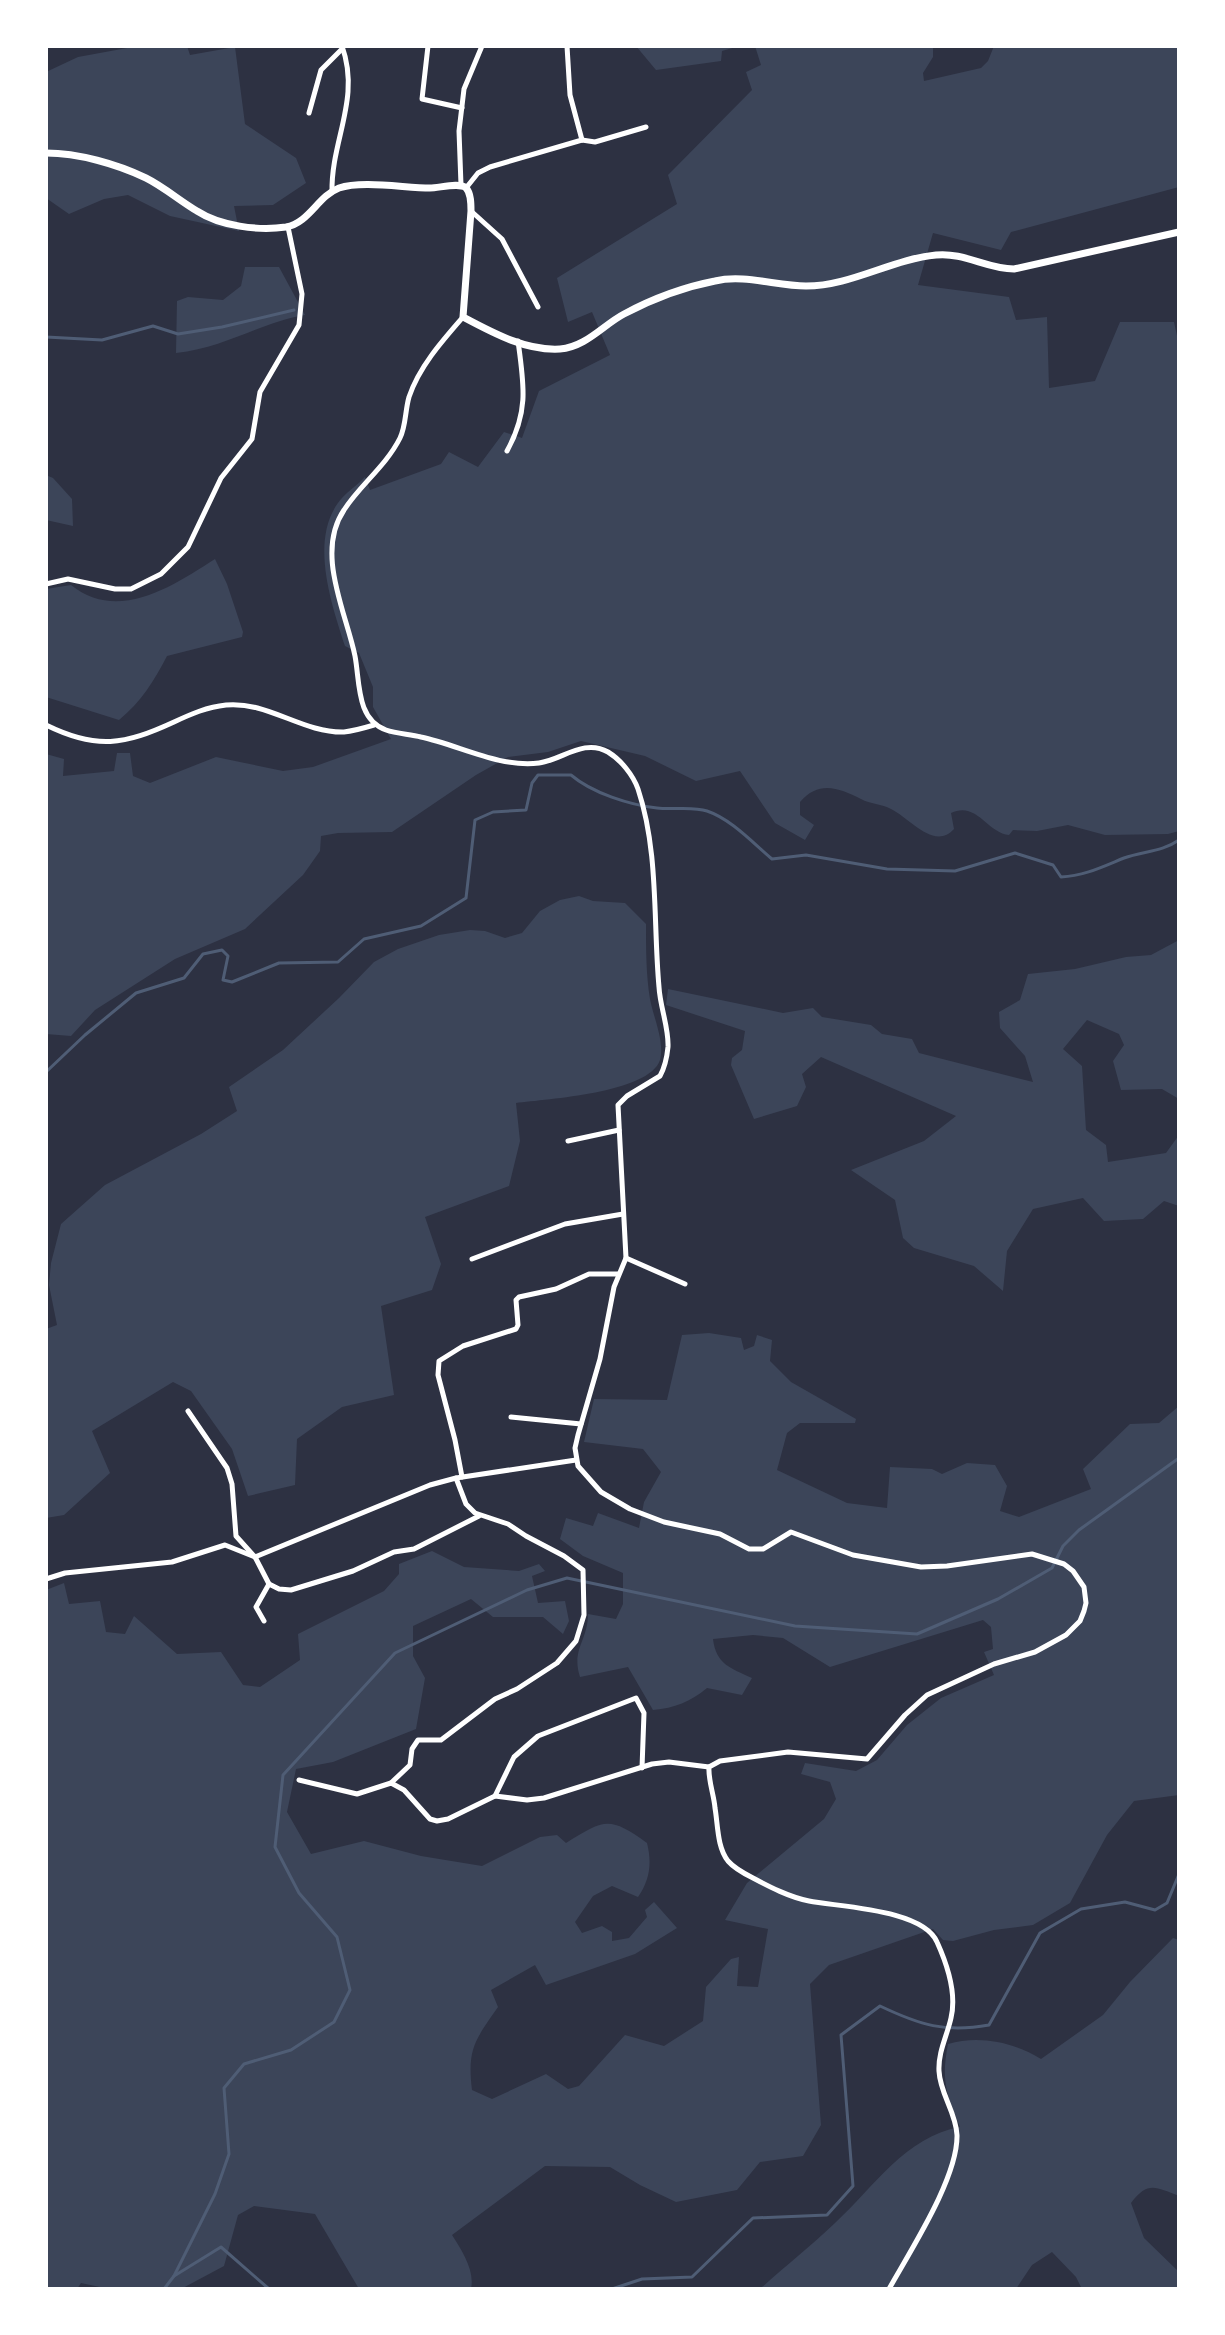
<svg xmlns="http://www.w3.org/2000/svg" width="1225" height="2335" font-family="'IBM Plex Sans',sans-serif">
<rect width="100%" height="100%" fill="#2d3142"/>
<g fill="#3c4559">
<path d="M138,46H187L190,55L235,47L245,124L296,158L306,183L273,205L234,206L239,231L170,216L128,195L104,199L69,214L46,198V72L78,57Z"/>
<path d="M636,46H739L722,51L721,61L656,70Z"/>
<path d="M755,46H933V57L923,73L924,81L981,68L988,61L994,46H1179V187L1011,232L1001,250L933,233L918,285L1009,297L1016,320L1047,317L1049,388L1095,381L1120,322H1174L1179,345V831L1168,834L1105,835L1068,825L1037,831L1013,830L1009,835C987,833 977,801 951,813L954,829C934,851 910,818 891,809C882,804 870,804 861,799C839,788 819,780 800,802V815L814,825L805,840L775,823L740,771L696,781L645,756L581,741L548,752L508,757L476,775L392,832L338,833L321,836L320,851L303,875L245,929L175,959L95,1010L71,1036L46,1034V754L64,759L63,776L114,771L117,753H130L133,776L150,783L216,757L283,771L313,767L391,739L373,707V687L359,653L345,646C331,603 308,536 342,498C349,490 358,485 365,477L370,490L441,464L449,452L478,467L504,432L522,438L539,391L610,355L592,312L568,322L557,278L677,204L668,175L752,90L746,72L761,65Z"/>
<path d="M245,267H279L305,315C259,323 225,348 176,353L177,301L188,297L223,300L241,286Z"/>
<path d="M46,475L53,478L72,499L73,526L46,520Z"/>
<path d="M215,559L227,584L243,632L242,637L167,656C154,681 141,702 119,720L46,697V589L71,585C118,623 173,586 215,559Z"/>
<path d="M579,896L593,901L625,903L646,924C646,949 646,974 650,999C653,1016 665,1042 660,1060C649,1093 547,1099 516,1103L520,1141L509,1186L425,1217L441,1264L432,1290L381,1306L394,1395L342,1407L297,1439L295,1485L248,1496L232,1449L191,1391L173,1382L92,1431L110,1473L64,1515L46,1518V1329L57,1325L49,1285L51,1263L61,1224L105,1185L201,1134L237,1111L229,1087L283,1050L339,998L374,962L398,949L439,935L470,930L485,931L505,938L522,933L540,911L560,900Z"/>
<path d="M1179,940V1099L1162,1089L1121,1090L1113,1061L1124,1045L1119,1034L1087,1020L1063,1049L1082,1066L1086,1130L1106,1145L1108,1162L1166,1153L1179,1135V1206L1164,1201L1143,1219L1104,1221L1083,1198L1033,1209L1007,1251L1003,1291L974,1266L914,1248L903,1238L895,1200L851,1170L924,1141L956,1116L821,1057L802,1074L806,1087L797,1106L754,1119L731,1065L732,1058L742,1050L745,1031L666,1005L668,989L783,1013L813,1008L822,1017L871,1025L882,1034L912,1039L919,1053L1033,1082L1025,1056L1000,1028L999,1012L1020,1000L1028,974L1075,969L1126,957L1151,955Z"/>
<path d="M709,1333L741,1338L744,1350L754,1346L757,1335L772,1340L770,1361L791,1382L856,1419L855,1423H800L787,1433L777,1470L847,1503L887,1508L890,1467L932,1469L942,1474L967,1463L995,1465L1007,1486L1000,1511L1019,1517L1091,1489L1083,1469L1130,1424L1159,1423L1179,1406V1795L1134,1801L1107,1835L1070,1903L1033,1925L994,1930L953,1941L943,1940L933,1929L829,1965L810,1984L821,2125L803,2156L760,2162L737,2190L676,2202L640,2185L610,2167L545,2166L452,2235C462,2251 475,2270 471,2289H359L315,2214L254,2206L238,2215L224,2266L181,2289H109L81,2283L77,2289H46V1590L64,1583L69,1604L100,1601L106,1632L125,1634L134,1616L177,1654L221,1652L243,1685L260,1687L300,1660L298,1634L384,1591L399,1574V1564L432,1551L464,1567L519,1571L539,1564L545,1571L532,1576L538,1603L565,1601L569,1621L563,1634L543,1617H493L471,1599L413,1626V1656L425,1678L416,1729L333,1762L296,1769L287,1812L311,1854L364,1841L421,1856L482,1866L540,1837L557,1835L566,1843C605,1819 609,1816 647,1843C652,1863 650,1880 638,1897L612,1886L593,1896L575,1922L582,1933L602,1926L612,1932V1941L629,1938L647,1917L645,1910L654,1902L677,1928L635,1954L546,1985L535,1965L491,1990L498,2007C475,2040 467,2049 472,2090L492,2099L546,2074L568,2089L579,2086L625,2035L664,2046L703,2021L706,1987L731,1959L739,1957L737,1986L758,1987L768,1929L725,1920L747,1883L824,1819L836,1799L830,1782L801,1774L805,1763L856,1771L877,1760L907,1725L941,1698L994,1675L984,1652L993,1649L991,1627L983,1620L830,1667L783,1638L753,1635L713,1639C716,1664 730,1668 752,1678L742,1695L707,1688C690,1702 675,1708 653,1710L628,1667L580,1677C571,1649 588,1641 588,1614L616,1619L623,1604V1573L583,1556L560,1539L566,1518L593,1526L598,1513L639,1528L644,1502L661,1472L643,1449L584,1442L594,1399L667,1400L682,1335Z"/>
<path d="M1173,1938L1179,1940V2196C1155,2187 1148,2181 1131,2203L1144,2238L1179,2272V2289H1082L1076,2277L1052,2252L1032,2265L1016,2289H760C784,2267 811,2246 835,2223C874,2187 905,2137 960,2127C946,2094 941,2080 948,2044C979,2035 1013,2042 1041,2059L1103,2015L1130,1982Z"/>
</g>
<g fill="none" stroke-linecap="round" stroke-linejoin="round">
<g stroke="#4f5d75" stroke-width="3">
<path d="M46,337L102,340L153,326L178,334L222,327L294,310"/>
<path d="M46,1072L85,1035L136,993L184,978L203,954L222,950L228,956L223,980L232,982L279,963L338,962L364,939L421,926L466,898L475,820L493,812L526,810L532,783L538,775H571C592,793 630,805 657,808C673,810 693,806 707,811C731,819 753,843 772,859L806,855L887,869L955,871L1015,853L1053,865L1061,877C1084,876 1102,867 1124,858C1143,851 1162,852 1179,840"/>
<path d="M174,2276L215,2194L229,2154L224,2088L244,2064L291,2050L334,2022L350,1990L337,1937L299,1893L275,1847L283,1775L395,1653L527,1590L567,1578L795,1626L917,1634L998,1599L1052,1568L1063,1546L1079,1530L1179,1458"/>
<path d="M164,2289L174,2276L221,2247L269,2289"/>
<path d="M612,2289L642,2279L692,2277L753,2218L827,2215L853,2186L841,2035L880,2006C920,2025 945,2033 989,2025L1040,1933L1081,1909L1125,1902L1155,1910L1167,1903L1179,1874"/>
</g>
<g stroke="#fff" stroke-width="5">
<path d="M428,46L422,99L462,108"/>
<path d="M567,46L570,95L582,140"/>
<path d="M309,113L321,70L342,49"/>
<path d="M461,185L459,131L464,89L482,46"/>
<path d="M466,188L478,173L490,167L582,140L595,142L646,127"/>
<path d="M332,192C331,140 361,99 342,46"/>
<path d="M471,211L502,239L538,307"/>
<path d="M463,317C442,341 419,367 409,397C405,411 406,426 400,438C386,466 360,485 344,510C315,553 346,612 355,656C360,682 356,719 386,730C397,734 410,734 421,737C459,745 499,768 539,763C562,760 584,738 608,752C621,760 633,775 638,789C659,852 653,922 659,987C660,1007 669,1028 668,1047C667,1057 665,1067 660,1076L627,1096L618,1105L626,1258L614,1287L600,1359L578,1435L575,1448L578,1466L601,1492L630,1509L664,1522L720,1534L749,1549H763L791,1532L853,1555L921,1567L947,1566L1032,1554L1064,1564L1073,1571L1084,1587L1086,1603L1084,1611L1080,1621L1066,1635L1035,1652L994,1664L927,1695L905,1715L867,1759L788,1752L720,1761L709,1767C708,1780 714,1795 715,1808C718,1825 717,1847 728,1861C734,1868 745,1874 753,1878C770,1887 789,1897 809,1901C839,1907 923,1909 937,1942C947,1964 957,1993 951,2018C947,2036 938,2052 939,2071C940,2094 956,2112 957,2135C958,2178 910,2251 889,2289"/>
<path d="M507,451C529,411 524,385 518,341"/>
<path d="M46,584L68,579L115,589H131L161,574L188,547L221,478L252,439L260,392L299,325L302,294L288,227"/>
<path d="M46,725C97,750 124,745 174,722C191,714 207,707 226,705C268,701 302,733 344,732C354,731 364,728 374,725"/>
<path d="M568,1141L619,1130"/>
<path d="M626,1258L685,1284"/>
<path d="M472,1259L565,1224L623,1214"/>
<path d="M188,1411L227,1468L232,1484L236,1536L255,1557L269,1584L256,1607L264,1621"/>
<path d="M511,1417L581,1424"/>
<path d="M462,1477L455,1440L438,1375L439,1361L463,1346L516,1329L518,1325L516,1300L519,1297L556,1289L589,1274H618"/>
<path d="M46,1579L65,1573L172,1562L225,1545L255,1557L430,1485L456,1478L576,1460"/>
<path d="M269,1584L279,1589L291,1590L353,1571L394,1552L414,1549L479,1516"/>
<path d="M299,1780L357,1794L391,1783L404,1790L430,1819L437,1821L448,1819L495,1796L514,1757L538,1736L636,1698L644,1713L642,1768"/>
<path d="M391,1783L410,1765L412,1749L418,1740H441L495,1699L517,1689L557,1663L576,1641L584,1615L583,1570L564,1556L526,1536L508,1524L475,1513L466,1504L456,1478"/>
<path d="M495,1796L527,1800L544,1798L652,1764L669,1762L709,1767"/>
</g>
<path stroke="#fff" stroke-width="7" d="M46,153C78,153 117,164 146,178C164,187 180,201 197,211C220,226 258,231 286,227C309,223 318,196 339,188C362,180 405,188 430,188C439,188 460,182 466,188C471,193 471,204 471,211L463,317C493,333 526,351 560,349C586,347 603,325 624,314C652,299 684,287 715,281C744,274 777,286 806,286C851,286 892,259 936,255C964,252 987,269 1014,269L1179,232"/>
</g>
<rect width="1225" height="2335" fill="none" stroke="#ffffff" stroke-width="96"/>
</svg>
